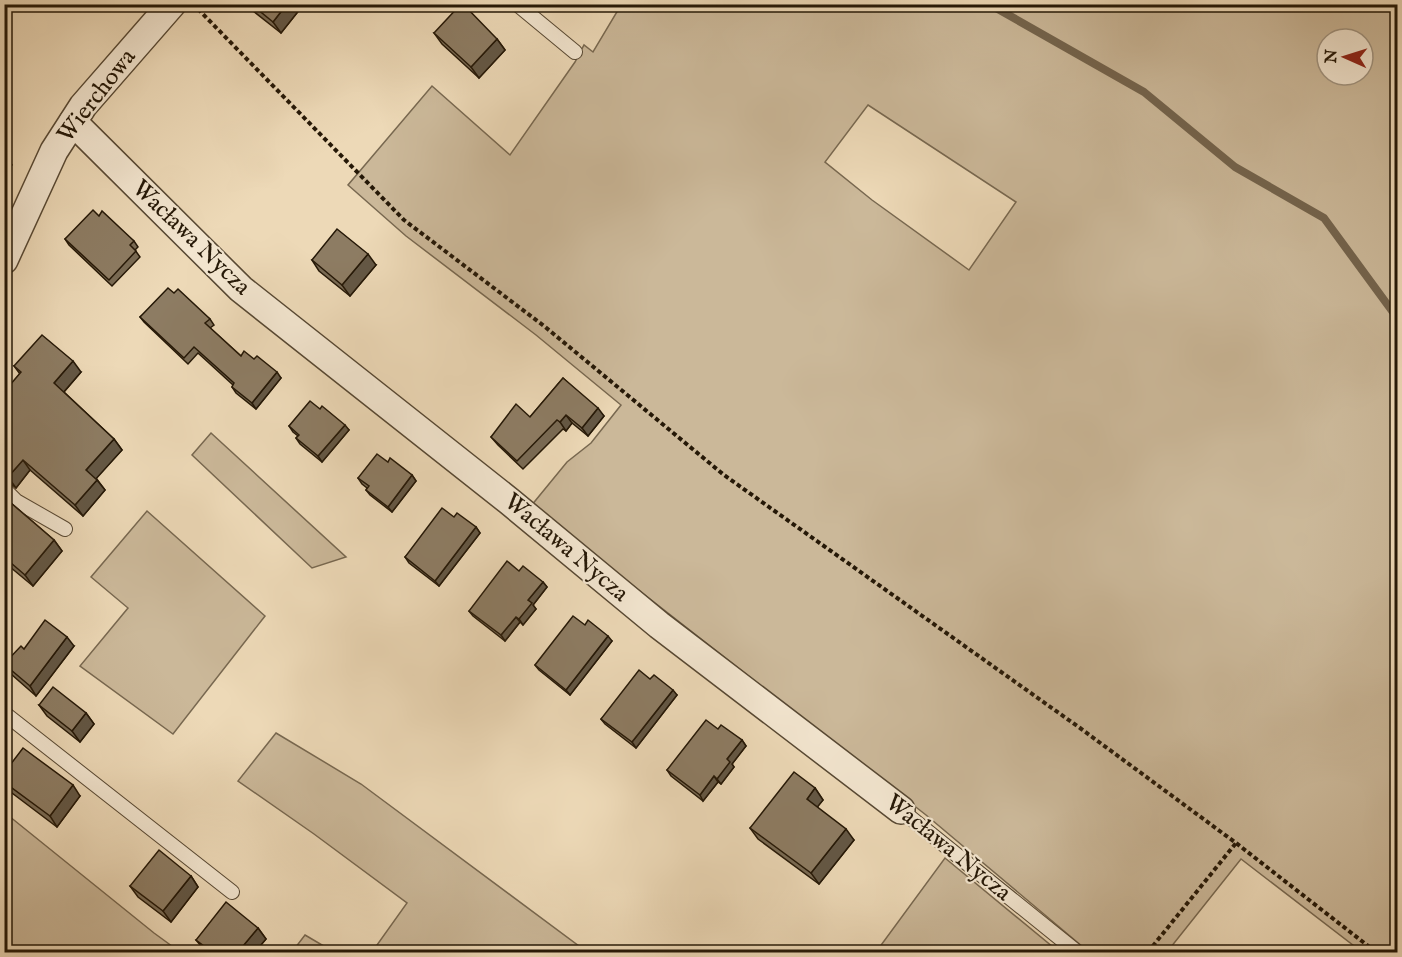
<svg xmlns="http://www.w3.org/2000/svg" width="1402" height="957" font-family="'IM FELL English',serif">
<rect width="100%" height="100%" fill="#edd9b7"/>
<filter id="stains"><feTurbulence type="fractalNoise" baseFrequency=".00333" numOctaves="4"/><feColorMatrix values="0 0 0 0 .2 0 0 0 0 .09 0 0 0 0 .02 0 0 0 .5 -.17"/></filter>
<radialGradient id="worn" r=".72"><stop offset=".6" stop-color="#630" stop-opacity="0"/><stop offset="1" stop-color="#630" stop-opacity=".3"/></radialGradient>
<g fill="#cbb899" stroke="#786850" stroke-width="1.5" fill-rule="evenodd">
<path d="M621,5H1397V952H1362L1241,859L1167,952H1089L926,815L531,506L567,462L591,443L621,405L536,335L406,236L348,185L432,86L510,155L575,62L584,45L593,52ZM1327,39H1363V75H1327ZM868,105L1016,202L969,270L872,200L825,162Z"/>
<path d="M211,433L346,557L312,568L192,455Z"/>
<path d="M147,511L265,616L173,734L80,666L128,608L91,577Z"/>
<path d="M276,733L361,784L587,952H372L407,903L314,834L238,781Z"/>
<path d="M4,812L154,933L180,952H5Z"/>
<path d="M945,858L1059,952H876Z"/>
<path d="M305,935L334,952H292Z"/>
</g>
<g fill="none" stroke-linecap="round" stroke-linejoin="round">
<path stroke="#74644d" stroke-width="8" d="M989,4L1144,92L1235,167L1324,218L1398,319"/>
<defs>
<g id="lane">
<path d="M517,4L575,52"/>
<path d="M4,489L16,501L65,529"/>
<path d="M4,713L232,892"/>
<path d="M901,810L1077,952"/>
</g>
<g id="street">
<path d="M73,122L241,289L509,501L659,625L901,810"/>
<path d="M4,260L54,151L83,106L172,4"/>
</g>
</defs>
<use href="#lane" stroke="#574833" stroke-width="16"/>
<use href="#street" stroke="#574833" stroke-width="30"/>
<g stroke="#251807" stroke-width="4" stroke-dasharray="4.5 3" stroke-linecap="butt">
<path d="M198,9L404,220L544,326L724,475L1080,728L1236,843L1372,949L1381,952"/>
<path d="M1148,952L1236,843"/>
</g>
<use href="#lane" stroke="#f3e6d0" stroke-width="14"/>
<use href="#street" stroke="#f3e6d0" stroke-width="27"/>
</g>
<g fill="#796b55" stroke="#251807" stroke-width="1.5">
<path d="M247,4H304L281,33L248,7Z"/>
<path d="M434,33L497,39L505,50L479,78L442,44Z"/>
<path d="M4,154L12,165L4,172Z"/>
<path d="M99,216L134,241L138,247L135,250L140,257L112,286L69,245L65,239Z"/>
<path d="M312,260L376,265L350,296L319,271Z"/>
<path d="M174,293L210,319L214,325L210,328L241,356L254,359L281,378L256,409L236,393L232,387L233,385L198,353L188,364L144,322L140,317Z"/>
<path d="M14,366L81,372L64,392L114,439L122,450L96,478L105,490L83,516L30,470L16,488L6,480H4V392L20,374Z"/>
<path d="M563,378L604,416L588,436L572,423L566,431L563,429L523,469L498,445L491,437L530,417Z"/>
<path d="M320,409L349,430L322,462L300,444L296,438L298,436L293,432L289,426Z"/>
<path d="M388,462L412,475L416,481L392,512L370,495L366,490L367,488L362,484L358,478Z"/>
<path d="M4,497L54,540L62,551L33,586L4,562Z"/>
<path d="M454,517L476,527L480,533L439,586L409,563L405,557Z"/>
<path d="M519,571L543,582L547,587L533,605L536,609L523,625L520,622L505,641L473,616L469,611Z"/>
<path d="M585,625L612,641L570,695L539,670L535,665Z"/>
<path d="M74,646L36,696L11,674L4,664L24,649Z"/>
<path d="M650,679L677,695L636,748L605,724L601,719Z"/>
<path d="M39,705L86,713L94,724L80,742L47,716Z"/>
<path d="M718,729L742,740L746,746L732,764L734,767L721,784L718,782L703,801L671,776L667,770Z"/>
<path d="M4,773L80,796L57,827L8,790L4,785Z"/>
<path d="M815,788L823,800L817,807L854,840L819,884L758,839L750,828Z"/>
<path d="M191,876L198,887L171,922L138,897L130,886Z"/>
<path d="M258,928L266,939L255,952H206L196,940Z"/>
</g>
<g fill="#635745" stroke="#251807" stroke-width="1.5">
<path d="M287,4H304L281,33L273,22Z"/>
<path d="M497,39L505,50L479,78L471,67Z"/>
<path d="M368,254L376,265L350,296L342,285Z"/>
<path d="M73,361L81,372L62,394L54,383Z"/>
<path d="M277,372L281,378L256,409L252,403Z"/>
<path d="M598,408L604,416L588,436L582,428Z"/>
<path d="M566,415L572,423L566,431L560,422Z"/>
<path d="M345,425L349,430L322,462L318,456Z"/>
<path d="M114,439L122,450L94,481L86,470Z"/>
<path d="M23,460L30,470L16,488L8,477Z"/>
<path d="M412,475L416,481L392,512L388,507Z"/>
<path d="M97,480L105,490L83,516L75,505Z"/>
<path d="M476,527L480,533L439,586L435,581Z"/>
<path d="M54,540L62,551L33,586L25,575Z"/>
<path d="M543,582L547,587L533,605L536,609L523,625L519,619L528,600Z"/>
<path d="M516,617L520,622L505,641L501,635Z"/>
<path d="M608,636L612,641L570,695L566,690Z"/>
<path d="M67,637L74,646L36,696L30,686Z"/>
<path d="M673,690L677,695L636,748L632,742Z"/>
<path d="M86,713L94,724L80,742L72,731Z"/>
<path d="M742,740L746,746L732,764L734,767L721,784L717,779L727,759Z"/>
<path d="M714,776L718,782L703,801L700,795Z"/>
<path d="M73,785L80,796L57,827L50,816Z"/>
<path d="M815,788L823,800L815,810L807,799Z"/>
<path d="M846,829L854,840L819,884L811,873Z"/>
<path d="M191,876L198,887L171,922L163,911Z"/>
<path d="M258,928L266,939L255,952H238Z"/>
</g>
<g fill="#8d7c63" stroke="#251807" stroke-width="1.5">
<path d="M251,4H287L273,22Z"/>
<path d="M461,4H463L497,39L471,67L434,33Z"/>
<path d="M93,210L99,216L102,211L134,241L130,245L136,251L109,280L65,239Z"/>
<path d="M337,229L368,254L342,285L312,260Z"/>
<path d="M168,288L174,293L178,289L210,319L205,323L241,356L244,351L254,359L257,356L277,372L252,403L232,387L234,383L194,347L184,358L140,317Z"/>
<path d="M42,335L73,361L54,383L114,439L86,470L97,480L75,505L23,460L8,477L4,474V392L21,372L14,366Z"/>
<path d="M563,378L598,408L582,428L566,415L560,422L557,420L517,461L491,437L516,404L530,417Z"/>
<path d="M310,401L320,409L322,406L345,425L318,456L296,438L299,435L289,426Z"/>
<path d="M377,454L388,462L390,458L412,475L388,507L366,490L369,486L358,478Z"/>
<path d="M4,497L54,540L25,575L4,557Z"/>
<path d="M442,508L454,517L457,513L476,527L435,581L405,557Z"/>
<path d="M507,561L519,571L523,566L543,582L528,600L532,603L519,619L516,617L501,635L469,611Z"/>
<path d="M573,616L585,625L588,620L608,636L566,690L535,665Z"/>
<path d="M45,620L67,637L30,686L4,664L21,646L24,649Z"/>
<path d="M639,670L650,679L654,675L673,690L632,742L601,719Z"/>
<path d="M53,687L86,713L72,731L39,705Z"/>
<path d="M706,720L718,729L721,725L742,740L727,759L730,762L717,779L714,776L700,795L667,770Z"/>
<path d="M23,748L73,785L50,816L4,782V773Z"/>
<path d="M794,772L815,788L807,799L846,829L811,873L750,828Z"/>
<path d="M159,850L191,876L163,911L130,886Z"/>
<path d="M226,902L258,928L238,952H212L196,940Z"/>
<path d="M1260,947L1268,952H1256Z"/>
</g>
<g text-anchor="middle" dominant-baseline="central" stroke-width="4.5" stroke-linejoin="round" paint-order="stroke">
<g font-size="24" fill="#251807" stroke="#f3e6d0">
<text transform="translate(97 96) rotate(-52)">Wierchowa</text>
<text transform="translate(191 238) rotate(44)">Wacława Nycza</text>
<text transform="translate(566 548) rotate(40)">Wacława Nycza</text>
<text transform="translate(948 848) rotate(39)">Wacława Nycza</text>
</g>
</g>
<rect width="1402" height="957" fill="none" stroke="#edd9b7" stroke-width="24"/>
<rect x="6" y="6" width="1390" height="945" fill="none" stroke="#251807" stroke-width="3"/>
<rect x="12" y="12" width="1378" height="933" fill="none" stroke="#251807" stroke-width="1.5"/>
<g transform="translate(1345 57) rotate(273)"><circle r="28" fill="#f3e6d0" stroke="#a19480" stroke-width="1.5"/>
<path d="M0-4.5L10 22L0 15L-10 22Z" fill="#8f2418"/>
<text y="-9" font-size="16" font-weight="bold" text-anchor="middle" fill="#251807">N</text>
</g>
<rect width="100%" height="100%" filter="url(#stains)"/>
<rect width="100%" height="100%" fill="url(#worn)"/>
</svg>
